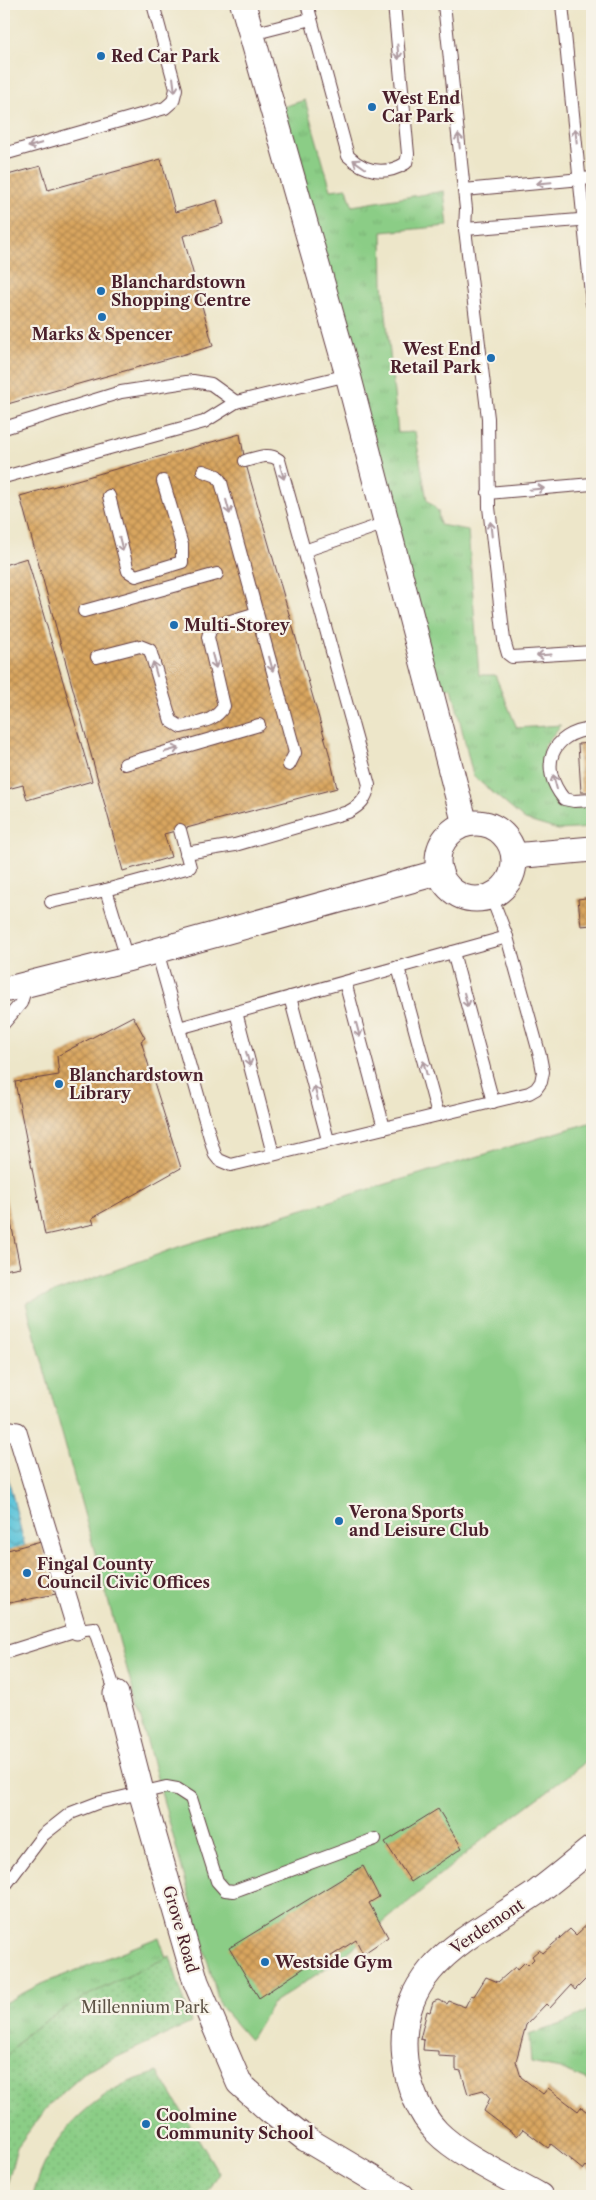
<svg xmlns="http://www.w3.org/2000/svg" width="596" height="2200" font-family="'Libre Caslon Text',serif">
<defs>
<pattern id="grass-tufts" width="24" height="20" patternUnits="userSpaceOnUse" patternTransform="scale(1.25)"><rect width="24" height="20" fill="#8bcd86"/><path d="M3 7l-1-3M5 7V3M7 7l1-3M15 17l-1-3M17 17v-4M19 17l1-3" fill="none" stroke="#79b074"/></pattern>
<pattern id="park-dots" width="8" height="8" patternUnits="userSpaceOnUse" patternTransform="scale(1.25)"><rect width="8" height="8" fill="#8bcd86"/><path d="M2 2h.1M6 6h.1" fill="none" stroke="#79b074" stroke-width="1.8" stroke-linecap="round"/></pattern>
<pattern id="water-waves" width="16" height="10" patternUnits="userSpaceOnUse" patternTransform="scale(1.25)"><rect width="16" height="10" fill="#5ec5da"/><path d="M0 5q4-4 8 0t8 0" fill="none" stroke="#509fb1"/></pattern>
<pattern id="building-cross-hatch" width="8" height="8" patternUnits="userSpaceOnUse" patternTransform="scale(1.25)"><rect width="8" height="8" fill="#d9a65f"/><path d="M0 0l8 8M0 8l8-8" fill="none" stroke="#b2874f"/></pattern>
</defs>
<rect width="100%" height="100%" fill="#f7f3e8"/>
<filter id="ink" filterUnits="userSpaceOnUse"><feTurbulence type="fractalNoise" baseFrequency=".02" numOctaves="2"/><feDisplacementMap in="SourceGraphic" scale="10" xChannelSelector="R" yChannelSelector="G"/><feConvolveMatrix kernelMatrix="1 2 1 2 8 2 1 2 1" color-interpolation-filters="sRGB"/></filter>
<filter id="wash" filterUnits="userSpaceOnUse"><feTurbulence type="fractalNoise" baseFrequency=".0096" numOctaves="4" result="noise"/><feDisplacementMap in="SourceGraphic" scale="20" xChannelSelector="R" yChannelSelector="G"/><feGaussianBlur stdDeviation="1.12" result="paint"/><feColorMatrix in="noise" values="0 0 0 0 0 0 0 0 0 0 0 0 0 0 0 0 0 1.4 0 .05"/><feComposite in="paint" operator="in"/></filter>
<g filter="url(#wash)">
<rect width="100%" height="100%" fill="#ede6c9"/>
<g fill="url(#grass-tufts)" stroke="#6a7658">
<path d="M305,100L331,190L347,188L352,206L444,191L448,226L382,232L383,284L398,433L415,432L427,500L438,511L440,525L468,530L479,675H495L517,728L561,725L544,746C546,783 545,812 592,805V828L558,830L525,820L473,776L452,688L430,693L273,110Z"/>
<path d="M159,1937L187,2020L85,2069L46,2103L13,2145L4,2187V2003L37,1986Z"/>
<path d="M592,2008V2082L560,2069L531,2063L529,2035L567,2022Z"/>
</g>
<g fill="url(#park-dots)" stroke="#6a7658">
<path d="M170,1956L191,2023L87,2071L48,2106L17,2147L4,2196V2060L26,2034L78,2000Z"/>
<path d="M158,2072L219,2173L206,2196H33C45,2149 73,2114 115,2089C127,2081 144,2077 158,2072Z"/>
</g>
<path fill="#8bcd86" stroke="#6a7658" d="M592,1122V1754L582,1765L481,1841L341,1958L271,2005L250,2040L220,2006L26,1303L181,1246Z"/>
<path fill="url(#water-waves)" stroke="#547282" d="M4,1461L25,1547L4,1551Z"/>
<g id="blocks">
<g fill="url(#building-cross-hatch)">
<path d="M161,159L175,212L217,200L223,224L183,236L213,346L4,405V176L41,166L48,190Z"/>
<path d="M240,434L245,461L329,753L337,788L164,834L171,857L123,871L20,496Z"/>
<path d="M27,558L92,781L27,800L23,785L4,790V565Z"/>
<path d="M592,743V792H581L578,744Z"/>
<path d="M592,897V925L581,926L578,899Z"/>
<path d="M133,1016L145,1038L141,1041L181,1168L92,1218L94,1224L45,1235L15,1082L59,1075L57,1056Z"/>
<path d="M4,1189L20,1267L4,1270Z"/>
<path d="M41,1541L56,1594L4,1604V1551Z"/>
<path d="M438,1809L462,1848L411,1882L385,1842Z"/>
<path d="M363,1866L379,1897L369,1903L388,1937L363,1954L356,1940L319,1964L316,1960L259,1998L229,1948Z"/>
<path d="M592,1920V1973L575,1990L571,1985L550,2008L546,2004L526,2025L516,2061L521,2077L543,2094L548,2088L578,2111L581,2107L592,2116V2172L586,2166L583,2170L551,2144L548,2148L523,2129L517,2136L484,2111L490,2098L483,2090L468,2094L461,2071L456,2070V2057L438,2056V2051L423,2050L424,2040L420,2039L427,2011L430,2012L433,2002L438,2000L447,2004L449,2001L465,2007L471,1995L474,1996L486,1977L498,1982L515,1967L517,1970L525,1962L528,1965L534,1959L532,1956L539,1950L543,1953L570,1929L576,1935Z"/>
</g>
</g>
</g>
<g filter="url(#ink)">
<use href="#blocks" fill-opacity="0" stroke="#623d43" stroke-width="1"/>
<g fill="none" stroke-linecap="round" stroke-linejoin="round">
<defs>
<g id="service">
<path d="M307,4L348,156C365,172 385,176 406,163L408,154L394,4"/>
<path d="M444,4L466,209L465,229L488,418L489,507L504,640L508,654L512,657L592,652"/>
<path d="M562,4L592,304"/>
<path d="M252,34L311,19"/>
<path d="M4,154L165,108L173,101L176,89L153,4"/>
<path d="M464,190L592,178"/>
<path d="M465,229L592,219"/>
<path d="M4,428L121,392L193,381L211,384L236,402"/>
<path d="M203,471L217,476L221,482L293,745L295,753L289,765"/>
<path d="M4,477L204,422L236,402L348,375"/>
<path d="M488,493L592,484"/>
<path d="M109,496L128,571L136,576L182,562V545L163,481"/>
<path d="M304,551L386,523"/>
<path d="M84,611L217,574"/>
<path d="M97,657L140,646L150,650L171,721L181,727C199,722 215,722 224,706L208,637L211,627L257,613"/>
<path d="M592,729C551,733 538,767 564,799L574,801L592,800"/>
<path d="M125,764L259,725"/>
<path d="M186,853L235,845L348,812C361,805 366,799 369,785L279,460C268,452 257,458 245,461"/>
<path d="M106,890L127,959"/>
<path d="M51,902L106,890L190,867L180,830"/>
<path d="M157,951L215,1155L219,1160L231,1165L529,1093L536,1089L541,1082L543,1072L540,1056L507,937L491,896"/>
<path d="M453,952L493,1102"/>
<path d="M398,967L438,1115"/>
<path d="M345,982L384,1128"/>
<path d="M290,997L328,1140"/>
<path d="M236,1012L273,1154"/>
<path d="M4,1023L21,1003L26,986"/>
<path d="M179,1028L507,937"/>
<path d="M4,1653L77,1630L94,1628L116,1694"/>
<path d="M4,1887L43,1835L71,1813L97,1803L166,1787L177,1789L191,1798L217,1881L225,1890L234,1891L375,1839"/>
</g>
<path id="pedestrian" d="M4,1430L17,1432L77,1630"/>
<g id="minor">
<path d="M243,4L348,375L465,824"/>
<circle cx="476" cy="861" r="38"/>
<path d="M514,856L592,849"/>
<path d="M4,990L127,959L440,872"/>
<path d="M116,1694L142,1795L196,1982L239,2083L269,2110L306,2139L402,2196"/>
<path d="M540,2196C511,2179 459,2155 437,2132C419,2113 408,2086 405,2060C394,1966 472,1937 536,1893C555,1879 574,1863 592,1848"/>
</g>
</defs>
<use href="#service" stroke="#623d43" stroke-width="14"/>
<use href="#pedestrian" stroke="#623d43" stroke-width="21"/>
<use href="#minor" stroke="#623d43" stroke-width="27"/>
<use href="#service" stroke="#fff" stroke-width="12"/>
<use href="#pedestrian" stroke="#fff" stroke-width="19"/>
<use href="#minor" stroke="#fff" stroke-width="25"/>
</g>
<defs><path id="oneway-shaft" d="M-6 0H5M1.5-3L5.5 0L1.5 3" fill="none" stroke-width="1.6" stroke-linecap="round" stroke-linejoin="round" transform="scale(1.25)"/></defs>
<g stroke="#ae9aa0">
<use href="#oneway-shaft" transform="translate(398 52) rotate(85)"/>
<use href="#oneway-shaft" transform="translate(174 85) rotate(83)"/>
<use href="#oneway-shaft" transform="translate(576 136) rotate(-96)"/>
<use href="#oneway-shaft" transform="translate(459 141) rotate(-96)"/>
<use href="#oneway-shaft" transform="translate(35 145) rotate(164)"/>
<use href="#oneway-shaft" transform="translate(359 164) rotate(-145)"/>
<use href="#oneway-shaft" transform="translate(544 183) rotate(175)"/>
<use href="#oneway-shaft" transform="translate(282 472) rotate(74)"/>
<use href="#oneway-shaft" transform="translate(537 489) rotate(-5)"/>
<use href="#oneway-shaft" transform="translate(228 507) rotate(75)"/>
<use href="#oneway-shaft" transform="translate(491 529) rotate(-96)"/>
<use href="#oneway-shaft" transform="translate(121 544) rotate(76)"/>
<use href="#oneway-shaft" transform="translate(544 655) rotate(176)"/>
<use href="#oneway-shaft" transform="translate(214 661) rotate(75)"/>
<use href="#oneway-shaft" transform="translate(271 664) rotate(75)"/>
<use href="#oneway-shaft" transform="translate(155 669) rotate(-106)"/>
<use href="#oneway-shaft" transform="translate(172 750) rotate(-16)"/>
<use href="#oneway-shaft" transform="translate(555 782) rotate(-105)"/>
<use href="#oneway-shaft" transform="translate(466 1000) rotate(75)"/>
<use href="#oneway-shaft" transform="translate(358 1030) rotate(75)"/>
<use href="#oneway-shaft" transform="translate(248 1059) rotate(75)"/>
<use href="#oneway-shaft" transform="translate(425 1068) rotate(-105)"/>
<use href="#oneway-shaft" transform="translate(316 1093) rotate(-105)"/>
</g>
</g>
<g fill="#1f6fb2" stroke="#f7f3e8" stroke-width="2">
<circle cx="101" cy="56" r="5"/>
<circle cx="372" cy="107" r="5"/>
<circle cx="101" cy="291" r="5"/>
<circle cx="102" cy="317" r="5"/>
<circle cx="491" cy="358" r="5"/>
<circle cx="174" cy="625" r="5"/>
<circle cx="59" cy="1084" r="5"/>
<circle cx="339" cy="1521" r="5"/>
<circle cx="27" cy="1573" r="5"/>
<circle cx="265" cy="1962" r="5"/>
<circle cx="146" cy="2124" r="5"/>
</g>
<g text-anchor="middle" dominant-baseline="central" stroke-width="4.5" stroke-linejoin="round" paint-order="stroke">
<g font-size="16" font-weight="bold" fill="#4a1f2b" stroke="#f7f3e8" text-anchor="start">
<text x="111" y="56">Red Car Park</text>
<text x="382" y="98">West End<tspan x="382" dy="18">Car Park</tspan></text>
<text x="111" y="282">Blanchardstown<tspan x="111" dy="18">Shopping Centre</tspan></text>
<text x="102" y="334" text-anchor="middle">Marks &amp; Spencer</text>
<text x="481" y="349" text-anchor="end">West End<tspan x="481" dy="18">Retail Park</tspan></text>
<text x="184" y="625">Multi-Storey</text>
<text x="69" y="1075">Blanchardstown<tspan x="69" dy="18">Library</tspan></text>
<text x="349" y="1512">Verona Sports<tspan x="349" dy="18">and Leisure Club</tspan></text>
<text x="37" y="1564">Fingal County<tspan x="37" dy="18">Council Civic Offices</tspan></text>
<text x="275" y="1962">Westside Gym</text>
<text x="156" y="2115">Coolmine<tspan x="156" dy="18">Community School</tspan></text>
</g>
<g font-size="16" fill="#4a1f2b" stroke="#f7f3e8">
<text transform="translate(487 1926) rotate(-34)">Verdemont</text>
<text transform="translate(181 1929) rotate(74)">Grove Road</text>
</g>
<g font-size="16" fill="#5e5346" stroke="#f7f3e8">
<text x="145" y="2007">Millennium Park</text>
</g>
</g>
<rect width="596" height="2200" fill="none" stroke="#f7f3e8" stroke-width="20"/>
</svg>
